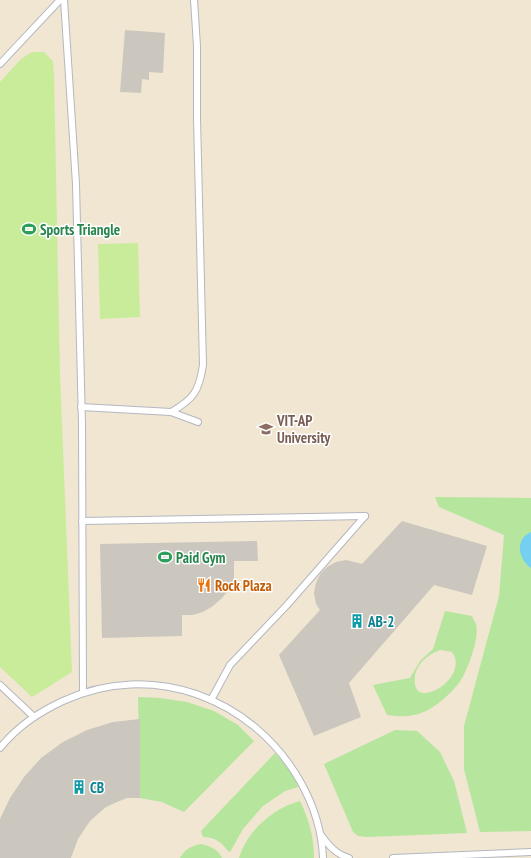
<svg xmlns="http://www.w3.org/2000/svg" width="531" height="858" font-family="'PT Sans Narrow',sans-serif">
<rect width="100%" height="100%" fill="#efe9e1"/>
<rect fill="#f0e6d1" x="0" y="0" width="531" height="858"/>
<g fill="#b6e59e" fill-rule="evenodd">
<path d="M435,497L531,498V831L480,832L464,769V726L499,596L504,535L439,507Z"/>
<path d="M445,611L472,616C473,619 475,622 476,624C480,638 467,672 459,683C451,693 438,705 426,711C414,717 400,717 387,715L373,685L410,678L420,661L433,649ZM441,650L452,652C470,677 418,709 415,684C414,679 415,673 417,669C422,659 431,653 441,650Z"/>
<path d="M138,697L160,698L187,702L214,711L238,725L254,741L184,812L162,802L140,798Z"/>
<path d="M395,730L417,731L440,752L454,781L467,833L367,837L358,836L353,832L324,764Z"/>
<path d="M275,753C284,763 294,774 298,787L285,791L263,806L243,829L230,852L228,851C221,842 215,837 203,837L201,831Z"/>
<path d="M300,801C309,819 314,838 314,858H239C247,831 273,808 300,801Z"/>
<path d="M201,844C210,846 218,849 222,858H180C185,849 191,846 201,844Z"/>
</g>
<g fill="#c9ec9a">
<path d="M32,52H44L53,61L54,76L60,375L72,672L32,697L0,667V82L21,59Z"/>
<path d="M138,243L140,317L100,319L98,244Z"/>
</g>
<path fill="#75cff0" d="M531,532V568C522,562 516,548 523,538C524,536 528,534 531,532Z"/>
<g fill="#cbc7bf">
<path d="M125,30L165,33L163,73L149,72V80L142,79L141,93L120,92Z"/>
<path d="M402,521L487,546L472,595L434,585L349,683L361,717L314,736L279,655L320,610L316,604L314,593L316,583L320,574L327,567L336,562L346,560L362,564Z"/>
<path d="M257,541L258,561H234V578L229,590L221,599L213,606L203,612L193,615H182V636L102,638L100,544Z"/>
<path d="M140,719V798H127L117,802L106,807L90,821L78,839L71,858H0V819L10,798L24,777L41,758L63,742L87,730L113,722Z"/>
</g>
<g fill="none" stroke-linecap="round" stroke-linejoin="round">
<defs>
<g id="service">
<path d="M64,0L76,184L82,424L83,693"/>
<path d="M0,64L60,0"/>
<path d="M81,407L171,412L198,422"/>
<path d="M171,412C194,399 199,391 203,365L197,118V46L194,0"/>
<path d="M82,521L365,516"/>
<path d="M0,685L34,717"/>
<path d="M211,700L230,665L287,605L365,516"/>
<path d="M0,748C16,728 39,712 63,701C151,660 252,697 300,781C313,804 322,831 323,858"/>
<path d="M321,835C329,846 336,854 349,858"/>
<path d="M393,858L531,852"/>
</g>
</defs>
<use href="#service" stroke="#b4b7c1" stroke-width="8"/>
<use href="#service" stroke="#fff" stroke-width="6"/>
</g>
<defs>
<symbol id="stadium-bare" viewBox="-9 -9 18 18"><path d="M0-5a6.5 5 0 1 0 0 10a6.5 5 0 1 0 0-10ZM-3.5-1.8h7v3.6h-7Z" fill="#2e9e5b" stroke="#fff" stroke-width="2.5" paint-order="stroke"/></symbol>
<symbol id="university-bare" viewBox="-9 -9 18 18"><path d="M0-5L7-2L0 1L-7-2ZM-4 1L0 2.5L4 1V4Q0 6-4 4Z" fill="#8d6e63" stroke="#fff" stroke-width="2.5" paint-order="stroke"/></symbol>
<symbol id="restaurant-bare" viewBox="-9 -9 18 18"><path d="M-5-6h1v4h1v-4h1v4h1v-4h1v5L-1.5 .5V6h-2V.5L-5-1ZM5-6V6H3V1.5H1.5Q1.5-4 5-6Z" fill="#e8710a" stroke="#fff" stroke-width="2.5" paint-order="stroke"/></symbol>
<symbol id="building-bare" viewBox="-9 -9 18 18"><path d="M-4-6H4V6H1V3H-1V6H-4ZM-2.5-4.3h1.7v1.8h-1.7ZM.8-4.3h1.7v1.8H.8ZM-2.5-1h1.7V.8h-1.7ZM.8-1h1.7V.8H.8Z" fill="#0f9aa8" stroke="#fff" stroke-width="2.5" paint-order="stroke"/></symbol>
</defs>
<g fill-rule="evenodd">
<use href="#stadium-bare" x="19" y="219" width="20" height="20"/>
<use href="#university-bare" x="256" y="419" width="20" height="20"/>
<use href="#stadium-bare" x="155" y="547" width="20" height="20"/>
<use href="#restaurant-bare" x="194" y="575" width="20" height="20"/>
<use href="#building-bare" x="347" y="611" width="20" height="20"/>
<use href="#building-bare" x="69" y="777" width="20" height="20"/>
</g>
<g text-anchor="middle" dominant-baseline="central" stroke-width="3" stroke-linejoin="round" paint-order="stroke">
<g font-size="15" font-weight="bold" fill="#27864d" stroke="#fff" text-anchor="start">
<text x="40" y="229">Sports Triangle</text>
<text x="176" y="557">Paid Gym</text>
</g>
<g font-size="15" font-weight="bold" fill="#785e54" stroke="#fff" text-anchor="start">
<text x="277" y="420">VIT-AP<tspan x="277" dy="17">University</tspan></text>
</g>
<g font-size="15" font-weight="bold" fill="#c56008" stroke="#fff" text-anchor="start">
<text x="215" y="585">Rock Plaza</text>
</g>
<g font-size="15" font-weight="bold" fill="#0d838f" stroke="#fff" text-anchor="start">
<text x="368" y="621">AB-2</text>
<text x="90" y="787">CB</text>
</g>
</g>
</svg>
